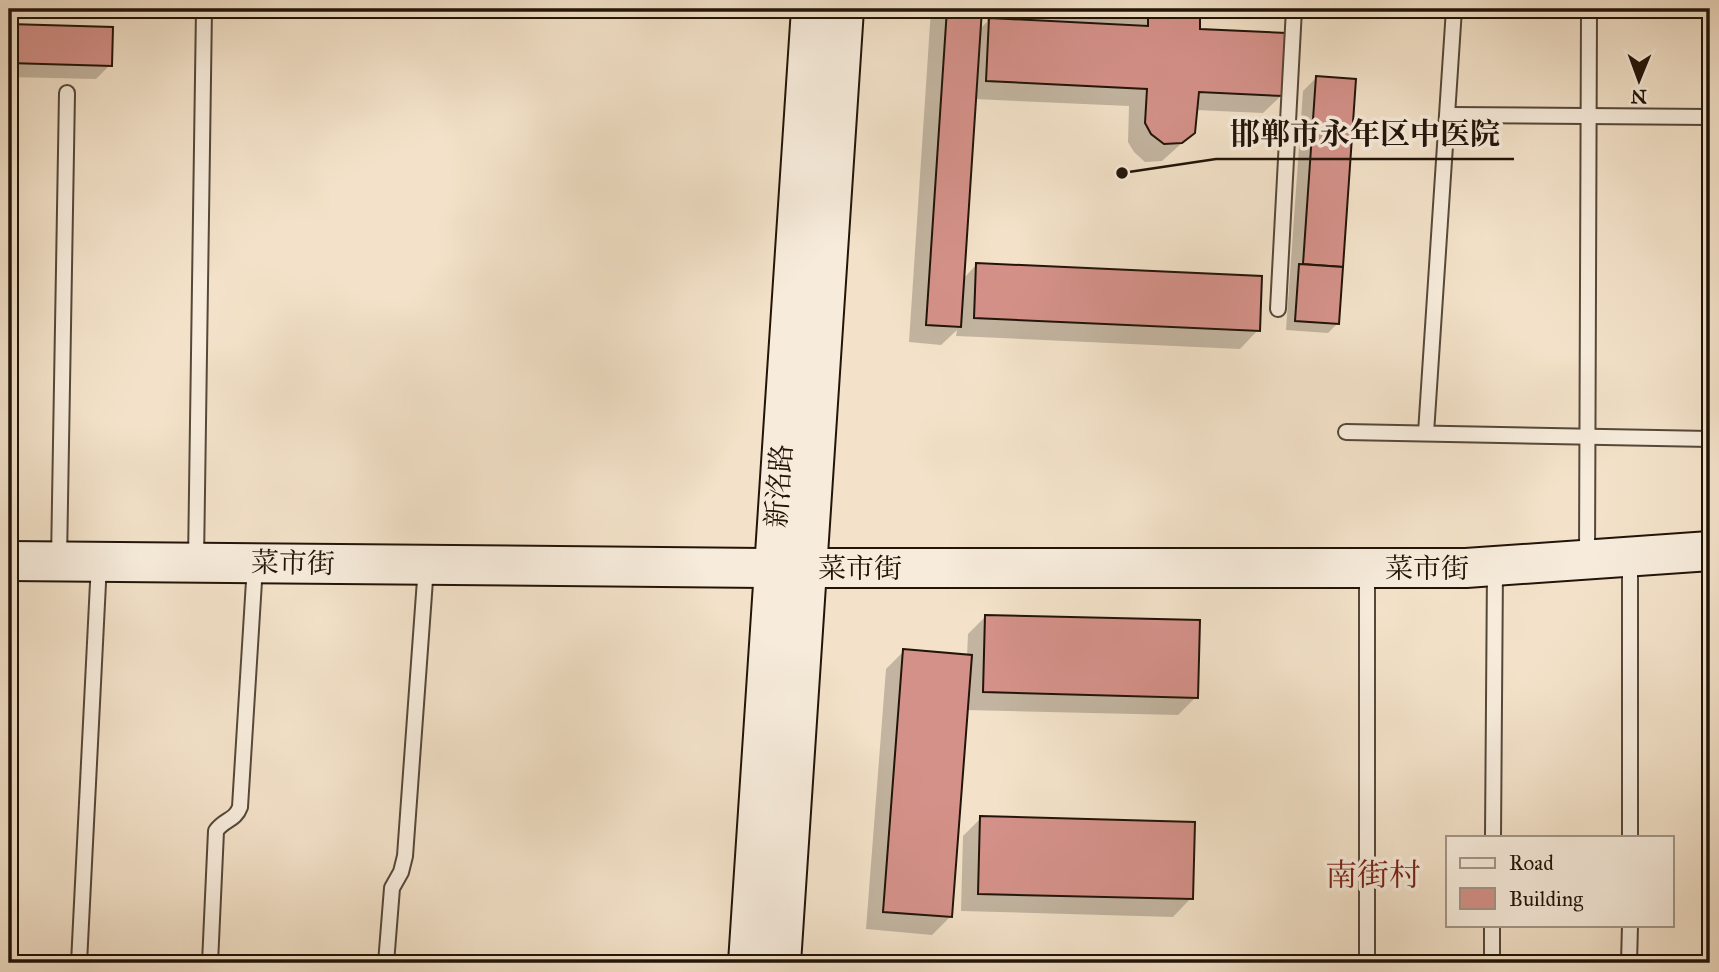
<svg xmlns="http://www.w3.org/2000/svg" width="1719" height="972" font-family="'IM FELL Great Primer','Noto Serif SC',serif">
<rect width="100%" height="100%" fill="#f3e2c9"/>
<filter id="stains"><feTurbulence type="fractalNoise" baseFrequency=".00286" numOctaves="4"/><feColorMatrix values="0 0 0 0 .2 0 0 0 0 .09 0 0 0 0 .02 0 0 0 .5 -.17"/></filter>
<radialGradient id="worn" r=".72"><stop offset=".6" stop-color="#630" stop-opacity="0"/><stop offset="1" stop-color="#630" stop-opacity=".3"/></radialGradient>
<g fill="#0003">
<path d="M931,9H980L979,30L987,22V9H1199L1198,31L1282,95L1263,113L1196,110L1193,133L1162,161L1145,162L1134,152L1128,142L1129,106L974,99L963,279L977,264L1258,330L1240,349L956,336L957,330L941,345L909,342Z"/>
<path d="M9,26L111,29L110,65L96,79L9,77Z"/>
<path d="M1317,77L1354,80L1337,324L1328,333L1286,330L1303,91Z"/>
<path d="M986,616L1196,697L1178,715L966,710L950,917L932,935L866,929L886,669L904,651L967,656L968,634Z"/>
<path d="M981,818L1191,898L1173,917L961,911L963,836Z"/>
</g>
<g fill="#d49189" stroke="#221409" stroke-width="2">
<path d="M947,9H982L961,327L926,325Z"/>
<path d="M1148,9H1200V29L1286,33L1283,96L1199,92L1195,133L1182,143L1164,144L1151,134L1145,123L1147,89L986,81L989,18L1148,26Z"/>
<path d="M9,24L113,27L112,66L9,63Z"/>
<path d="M1316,76L1356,79L1343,267L1303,264Z"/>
<path d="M976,263L1262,276L1260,331L974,318Z"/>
<path d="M1299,264L1343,267L1339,324L1295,321Z"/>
<path d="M985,615L1200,620L1198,698L983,692Z"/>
<path d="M903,649L972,655L952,917L883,912Z"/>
<path d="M980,816L1195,822L1193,899L978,894Z"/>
</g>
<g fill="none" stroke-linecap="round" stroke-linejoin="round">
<defs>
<g id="lane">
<path d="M1448,115L1710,117"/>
<path d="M1278,309L1294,9"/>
<path d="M1346,432L1710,439"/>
<path d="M1426,433L1454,9"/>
<path d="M1587,559L1589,9"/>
<path d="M59,560L67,93"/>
<path d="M196,561L204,9"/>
<path d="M1493,837L1495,569"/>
<path d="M1630,837V559"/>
<path d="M79,963L99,563"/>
<path d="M210,963L216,831C224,819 235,821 240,807L255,565"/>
<path d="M386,963L392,888L401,872L405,856L426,566"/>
<path d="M1367,963V569"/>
<path d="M1492,963V925"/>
<path d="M1629,963L1630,925"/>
</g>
<g id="secondary">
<path d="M9,561L774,568H1466L1710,551"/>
<path d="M748,963L811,9"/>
<path d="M781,963L844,9"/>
</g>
</defs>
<use href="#lane" stroke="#564839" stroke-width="18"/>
<use href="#secondary" stroke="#221409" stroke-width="42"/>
<use href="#lane" stroke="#f7ecdc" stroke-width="14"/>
<use href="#secondary" stroke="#f7ecdc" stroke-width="38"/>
</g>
<g text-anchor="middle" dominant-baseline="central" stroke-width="7" stroke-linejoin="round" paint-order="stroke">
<g font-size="28" fill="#221409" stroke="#f7ecdc">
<text transform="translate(779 486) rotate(-86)">新洺路</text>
<text transform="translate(293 563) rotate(1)">菜市街</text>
<text x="860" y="568">菜市街</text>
<text x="1427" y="568">菜市街</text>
</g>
<g font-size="32" fill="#7a1f14" stroke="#f7ecdc">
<text x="1373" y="875">南街村</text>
</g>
</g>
<path fill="none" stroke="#221409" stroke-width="2.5" d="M1122 173L1216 159H1514"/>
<circle fill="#221409" stroke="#f7ecdc" stroke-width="2.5" cx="1122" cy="173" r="7"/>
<g font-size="30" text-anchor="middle" font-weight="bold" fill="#221409" stroke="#f7ecdc" stroke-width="7" stroke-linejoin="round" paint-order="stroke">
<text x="1365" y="144">邯郸市永年区中医院</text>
</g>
<rect width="1719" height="972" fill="none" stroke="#f3e2c9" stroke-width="35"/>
<rect x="10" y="10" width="1698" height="951" fill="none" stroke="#221409" stroke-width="3.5"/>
<rect x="18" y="18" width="1684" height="937" fill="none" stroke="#221409" stroke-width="2"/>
<rect x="1446" y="836" width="228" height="91" fill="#f7ecdc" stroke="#a29688" stroke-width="2"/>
<rect x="1460" y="858" width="35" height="10" fill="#f7ecdc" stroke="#a29688" stroke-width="2"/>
<text x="1509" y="870" font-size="21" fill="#221409">Road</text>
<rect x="1460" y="888" width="35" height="21" fill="#d49189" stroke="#a29688" stroke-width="2"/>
<text x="1509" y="906" font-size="21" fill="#221409">Building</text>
<g transform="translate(1639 80) rotate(181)" stroke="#f7ecdc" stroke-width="5" paint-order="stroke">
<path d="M0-5L12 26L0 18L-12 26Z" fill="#221409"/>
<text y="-10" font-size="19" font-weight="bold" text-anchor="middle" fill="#221409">N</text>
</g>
<rect width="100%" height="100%" filter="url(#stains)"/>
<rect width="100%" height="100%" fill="url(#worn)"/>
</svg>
